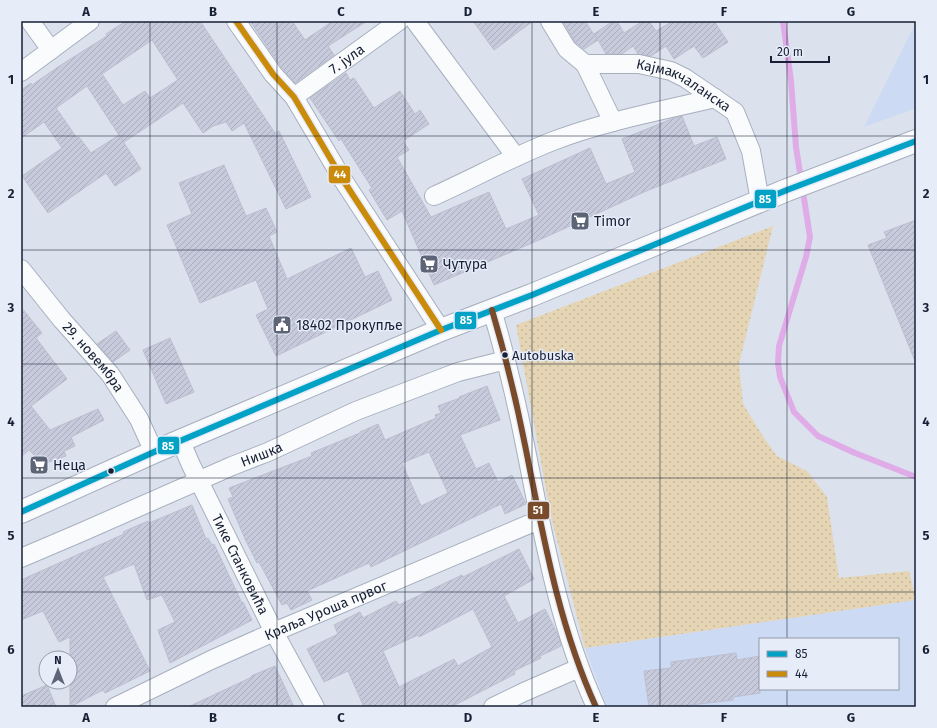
<svg xmlns="http://www.w3.org/2000/svg" width="937" height="728" font-family="'Fira Sans',sans-serif">
<defs>
<pattern id="park-dots" width="8" height="8" patternUnits="userSpaceOnUse"><rect width="8" height="8" fill="#e5d5b4"/><path d="M2 2h.1M6 6h.1" fill="none" stroke="#c4b79b" stroke-width="1.8" stroke-linecap="round"/></pattern>
<pattern id="building-hatch" width="6" height="6" patternUnits="userSpaceOnUse"><rect width="6" height="6" fill="#c7cadb"/><path d="M-1 1l2-2M0 6l6-6M5 7l2-2" fill="none" stroke="#aaadbd"/></pattern>
</defs>
<rect width="100%" height="100%" fill="#dbe2ee"/>
<g fill="#ccdaf4" fill-rule="evenodd">
<path d="M916,22V108L864,127Z"/>
<path d="M916,600V707H607L585,648ZM760,639H898V689H760Z"/>
</g>
<path fill="url(#park-dots)" d="M773,226L739,364L743,404L764,438L777,456L807,471L827,497L839,578L909,571L916,600L585,648L551,517L516,325Z"/>
<g fill="none" stroke-linecap="round" stroke-linejoin="round">
<path stroke="#dface8" stroke-width="6" d="M783,21L791,81L796,147L810,237L806,257L779,346L778,363L780,377L794,412L818,436L855,453L916,477"/>
</g>
<g fill="url(#building-hatch)" stroke="#bbbecf" fill-rule="evenodd">
<path d="M126,21H200L275,133L279,131L311,197L286,209L244,123L232,131L226,122L213,126L203,133L183,103L124,142L119,135L141,169L115,186L106,173L48,213L22,176L62,148L44,122L21,138V90L31,83L32,85L61,65L107,36L106,34ZM152,40L178,80L150,98L145,91L123,105L102,74ZM87,86L119,135L91,153L79,137L77,138L56,108Z"/>
<path d="M250,21H292L305,40L333,21H367L328,46L334,55L295,83L281,67Z"/>
<path d="M473,21H533L494,50Z"/>
<path d="M567,21H585L597,39L594,34L613,21H617L624,33L643,21H649L656,31L673,21H714L728,42L703,58L694,46L674,59L666,46L651,56L638,54L633,46L622,54H606L598,40L584,49L575,42L564,23Z"/>
<path d="M346,73L350,80L354,78L374,108L400,91L415,114L420,110L429,124L403,141L409,150L397,157L431,217L489,192L506,229L539,215L522,179L590,148L606,184L635,172L622,139L674,118L682,116L694,146L717,137L726,159L644,192L546,237L434,285L402,211L387,220L369,190L372,188L341,139L339,141L310,98Z"/>
<path d="M224,165L246,216L266,208L277,232L269,236L287,279L351,248L365,277L378,271L392,300L276,356L256,315L268,309L256,280L200,303L167,225L192,214L179,183Z"/>
<path d="M916,220V361H915L868,245L887,238L884,232Z"/>
<path d="M21,307L42,333L36,338L67,379L31,406L50,430L98,409L104,420L71,437L75,446L64,451L66,456L43,464L29,450L21,457Z"/>
<path d="M116,331L130,350L113,362L97,344Z"/>
<path d="M170,338L194,392L166,404L143,350Z"/>
<path d="M487,386L500,420L460,435L476,469L489,463L498,482L512,475L526,504L505,514L501,504L371,567L369,563L307,591L312,600L291,610L287,603L282,605L259,562L257,563L246,541L228,499L233,497L229,488L312,456L311,453L360,433V432L378,424L385,440L436,418L435,415L441,413L438,406L460,398L459,397ZM429,452L448,493L421,506L402,463Z"/>
<path d="M192,505L206,539L208,538L212,545L214,544L242,603L243,602L252,620L170,663L158,630L175,622L162,595L147,600L134,564L103,577L150,671L105,693L103,690L70,707V637L59,642L43,611L21,620V580L124,534L123,532L148,521L149,523Z"/>
<path d="M519,549L534,579L504,596L518,623L545,609L559,637L561,646L540,656L541,658L514,671L515,674L451,707H364L348,671L324,682L307,649L338,634L334,625L360,612L363,618L396,601L399,605L462,575L463,577ZM473,609L492,647L458,666L454,659L399,687L383,651L418,635L419,637Z"/>
<path d="M736,653L737,660L760,656V693L733,697V700L674,707H649L644,671L671,668V662Z"/>
<path d="M275,666L294,707H188L252,677L251,676Z"/>
<path d="M47,685L56,707H21V696Z"/>
</g>
<g fill="none" stroke-linecap="round" stroke-linejoin="round">
<defs>
<g id="minor">
<path d="M30,21L51,50"/>
<path d="M236,21L273,74L294,97L343,180L441,330"/>
<path d="M415,21L516,157"/>
<path id="s1" d="M550,21L567,49L585,64H639L671,71L685,78L735,112L751,151L760,201"/>
<path d="M585,64L613,122"/>
<path d="M21,72L90,21"/>
<path id="s2" d="M294,97L399,21"/>
<path d="M434,196C474,178 512,157 553,141C605,121 661,111 715,98"/>
<path id="s3" d="M21,269L62,320L110,374L139,419L154,452"/>
<path d="M492,310C505,354 516,399 525,445C543,534 558,624 596,707"/>
<path id="s4" d="M181,442L191,465L274,632L315,707"/>
<path id="s5" d="M21,558L82,532L232,466L268,452L356,411L458,372L506,360"/>
<path id="s6" d="M115,707L211,660L274,632L539,520"/>
<path d="M493,707L524,692L579,668"/>
</g>
<path id="primary" d="M21,512L154,452L441,330L532,295L787,190L916,141"/>
</defs>
<use href="#minor" stroke="#a7afbf" stroke-width="20"/>
<use href="#primary" stroke="#a7afbf" stroke-width="24"/>
<use href="#minor" stroke="#fafbfc" stroke-width="18"/>
<use href="#primary" stroke="#fafbfc" stroke-width="22"/>
<defs>
<path id="bus-1" d="M21,512L154,452L441,330L532,295L787,190L916,141"/>
<path id="bus-2" d="M236,21L273,74L294,97L343,180L441,330"/>
<path id="bus-3" d="M492,310C505,354 516,399 525,445C543,534 558,624 596,707"/>
</defs>
<use href="#bus-1" stroke="#e6ecf8" stroke-width="9"/>
<use href="#bus-2" stroke="#e6ecf8" stroke-width="9"/>
<use href="#bus-3" stroke="#e6ecf8" stroke-width="9"/>
<use href="#bus-1" stroke="#01a2c6" stroke-width="6"/>
<use href="#bus-2" stroke="#ca8b0b" stroke-width="6"/>
<use href="#bus-3" stroke="#7a4b2a" stroke-width="6"/>
</g>
<path fill="none" stroke="#172035" stroke-width="1" stroke-opacity="0.55" d="M150,21V707M277,21V707M405,21V707M532,21V707M660,21V707M787,21V639M21,136H916M21,250H916M21,364H916M21,478H916M21,592H916M787,689V707"/>
<defs>
<symbol id="supermarket-square" viewBox="-11 -11 22 22"><rect x="-9" y="-9" width="18" height="18" rx="4" fill="#5c6476" stroke="#e6ecf8"/><path d="M-6-5.5h2.5l.6 2H6L4.5 2H-2.5L-4.4-4H-6ZM-1.5 3.2a1.3 1.3 0 1 0 .1 0ZM3 3.2a1.3 1.3 0 1 0 .1 0Z" fill="#fff"/></symbol>
<symbol id="civic-square" viewBox="-11 -11 22 22"><rect x="-9" y="-9" width="18" height="18" rx="4" fill="#5c6476" stroke="#e6ecf8"/><path d="M-.6-6.5H3V-4.5H.6V-3L4-1V1h2V6H-6V1h2V-1L-.6-3ZM-1.2 2.5V6h2.4V2.5Z" fill="#fff"/></symbol>
</defs>
<g fill-rule="evenodd">
<use href="#supermarket-square" x="569" y="210" width="22" height="22"/>
<use href="#supermarket-square" x="418" y="253" width="22" height="22"/>
<use href="#civic-square" x="271" y="314" width="22" height="22"/>
<use href="#supermarket-square" x="28" y="454" width="22" height="22"/>
</g>
<g fill="#172035" stroke="#e6ecf8" stroke-width="1.5">
<circle cx="505" cy="355" r="3.5"/>
<circle cx="111" cy="471" r="3.5"/>
</g>
<g text-anchor="middle" dominant-baseline="central" stroke-width="3" stroke-linejoin="round" paint-order="stroke">
<g font-size="13" fill="#172035" stroke="#e6ecf8" text-anchor="start">
<text x="512" y="355">Autobuska</text>
</g>
<g font-size="14" fill="#172035" stroke="#e6ecf8">
<text stroke="none"><textPath href="#s2" startOffset="65">7. јула</textPath></text>
<text stroke="none"><textPath href="#s1" startOffset="160">Кајмакчаланска</textPath></text>
<text stroke="none"><textPath href="#s3" startOffset="114">29. новембра</textPath></text>
<text stroke="none"><textPath href="#s5" startOffset="262">Нишка</textPath></text>
<text stroke="none"><textPath href="#s4" startOffset="136">Тике Станковића</textPath></text>
<text stroke="none"><textPath href="#s6" startOffset="232">Краља Уроша првог</textPath></text>
</g>
<g font-size="14" fill="#172035" stroke="#e6ecf8" text-anchor="start">
<text x="594" y="221">Timor</text>
<text x="443" y="264">Чутура</text>
<text x="296" y="325">18402 Прокупље</text>
<text x="53" y="465">Неца</text>
</g>
</g>
<g stroke="#e6ecf8" stroke-width="1.5">
<rect x="328" y="165" width="23" height="19" rx="4" fill="#ca8b0b"/>
<rect x="754" y="189" width="23" height="20" rx="4" fill="#01a2c6"/>
<rect x="454" y="311" width="23" height="19" rx="4" fill="#01a2c6"/>
<rect x="157" y="436" width="23" height="19" rx="4" fill="#01a2c6"/>
<rect x="527" y="501" width="23" height="19" rx="4" fill="#7a4b2a"/>
</g>
<g font-size="11" text-anchor="middle" font-weight="bold" fill="#fff">
<text x="340" y="178">44</text>
<text x="765" y="203">85</text>
<text x="466" y="324">85</text>
<text x="168" y="450">85</text>
<text x="538" y="514">51</text>
</g>
<rect width="937" height="728" fill="none" stroke="#e6ecf8" stroke-width="44"/>
<rect x="759" y="638" width="140" height="52" fill="#e6ecf8" stroke="#939aaa"/>
<rect x="767" y="651" width="20" height="6" fill="#01a2c6" stroke="#939aaa"/>
<text x="795" y="658" font-size="12" fill="#172035">85</text>
<rect x="767" y="671" width="20" height="6" fill="#ca8b0b" stroke="#939aaa"/>
<text x="795" y="678" font-size="12" fill="#172035">44</text>
<g transform="translate(58 670)"><circle r="19" fill="#e6ecf8" stroke="#939aaa"/>
<path d="M0-3L7 15L0 10L-7 15Z" fill="#5c6476"/>
<text y="-6" font-size="11" font-weight="bold" text-anchor="middle" fill="#172035">N</text>
</g>
<path d="M771 56v6h58v-6" fill="none" stroke="#172035" stroke-width="2"/>
<text x="777" y="56" font-size="12" fill="#172035" stroke="#e6ecf8" stroke-width="3" paint-order="stroke">20 m</text>
<rect x="22" y="22" width="893" height="684" fill="none" stroke="#172035" stroke-width="1.5"/>
<g font-size="13" text-anchor="middle" font-weight="bold" fill="#172035">
<text x="86" y="16">A</text>
<text x="213" y="16">B</text>
<text x="341" y="16">C</text>
<text x="468" y="16">D</text>
<text x="596" y="16">E</text>
<text x="724" y="16">F</text>
<text x="851" y="16">G</text>
<text x="11" y="84">1</text>
<text x="926" y="84">1</text>
<text x="11" y="198">2</text>
<text x="926" y="198">2</text>
<text x="11" y="312">3</text>
<text x="926" y="312">3</text>
<text x="11" y="426">4</text>
<text x="926" y="426">4</text>
<text x="11" y="540">5</text>
<text x="926" y="540">5</text>
<text x="11" y="654">6</text>
<text x="926" y="654">6</text>
<text x="86" y="722">A</text>
<text x="213" y="722">B</text>
<text x="341" y="722">C</text>
<text x="468" y="722">D</text>
<text x="596" y="722">E</text>
<text x="724" y="722">F</text>
<text x="851" y="722">G</text>
</g>
</svg>
